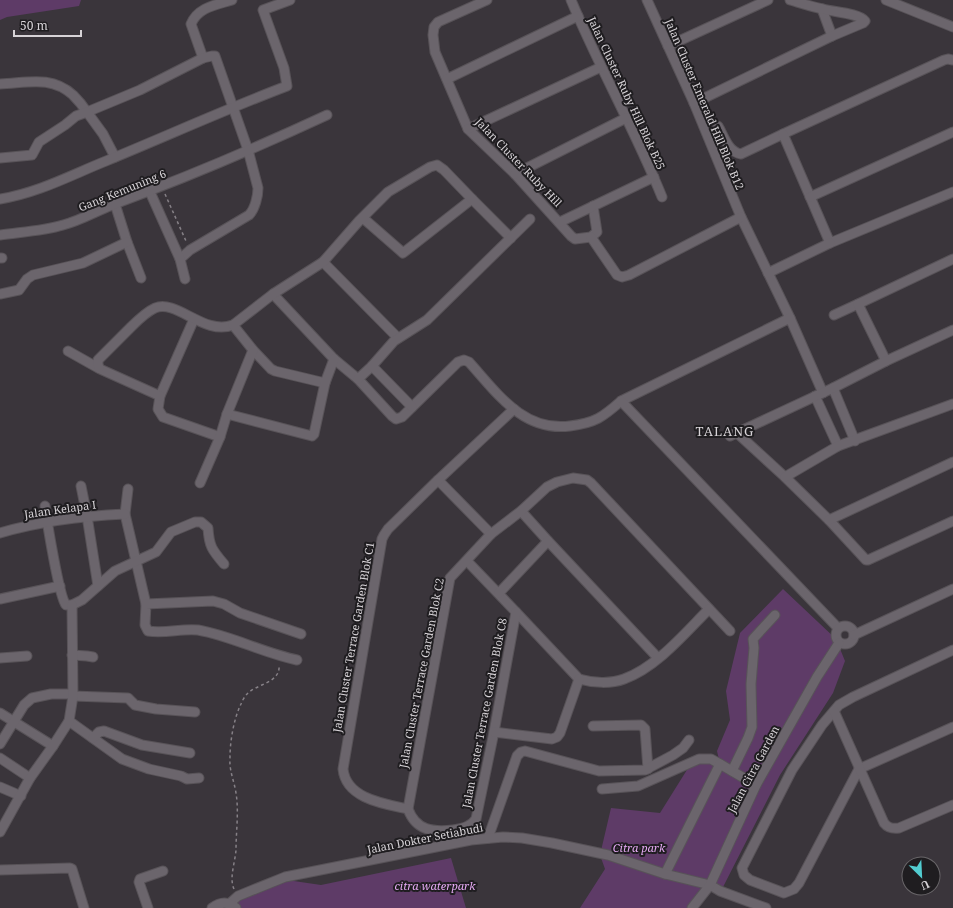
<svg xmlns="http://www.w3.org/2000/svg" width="953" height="908" font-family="'Noto Serif',serif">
<rect width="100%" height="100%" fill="#3a353b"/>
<g fill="#5e3b67">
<path d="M0,0H81L79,6L7,17L0,20Z"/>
<path d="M783,589L836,639L845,661L833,693L780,775L722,889L711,886L692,908H580L605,869L600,855L611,808L660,813L695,757L720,764L717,751L730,720L726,691L740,633Z"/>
<path d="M451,858L466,908H214L287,880L321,885Z"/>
</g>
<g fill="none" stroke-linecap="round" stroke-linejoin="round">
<defs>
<g id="minor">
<path d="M487,0L438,22L434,27L433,35L435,52L468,129L515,174L571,236L575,239L591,237L597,232L593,206"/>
<path d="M571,0C599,67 635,130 662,197"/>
<path d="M647,0L694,103L741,217L790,318"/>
<path d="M886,0L953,27"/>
<path d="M822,9L832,36"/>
<path d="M668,46L768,0"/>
<path d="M203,58L191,24C198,7 216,5 232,0"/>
<path d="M447,79L578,16"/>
<path d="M0,84C27,83 51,75 73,95C78,100 83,106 87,112L140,90L203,58L212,56H215L248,150L258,188C258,196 255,209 249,215L190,250L180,259"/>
<path d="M694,103L832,36L863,23L865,21C859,13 833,12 823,9C812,7 801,3 790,0"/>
<path d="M718,126C724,136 728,152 741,154L783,134L944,60L948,59L953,60"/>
<path d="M468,129L601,67"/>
<path d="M783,134L830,243L953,192"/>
<path d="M0,158L32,155L39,142L65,125L76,116L87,112L103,134L115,157"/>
<path d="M515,174L626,118"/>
<path d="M150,192L180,259L185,279"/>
<path d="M810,197L953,132"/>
<path d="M0,199C38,193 71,175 106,161C167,136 226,109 287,86L284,68L263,10L290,0"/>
<path d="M115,204L127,242L141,278"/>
<path d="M363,218L403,253L472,199"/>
<path d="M560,222L654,177"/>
<path d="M0,235C21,232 43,231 63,225C82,220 98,210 117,203C188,177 258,147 327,115"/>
<path d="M591,237L617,275L622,277L629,275L741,217"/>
<path d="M0,258H2"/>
<path d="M323,262L398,338"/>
<path d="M768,273L830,243"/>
<path d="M0,294L19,290L27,279L33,275L83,263L127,242"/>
<path d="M273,294L334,359L358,379L392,416L396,419L402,417L458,362L464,360L469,362C497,393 523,432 570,426C595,423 603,417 621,401L790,318L823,393"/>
<path d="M834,315L858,304"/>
<path d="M194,319L160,396L158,409L163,417L220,437"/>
<path d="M68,351L100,369L160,396"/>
<path d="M886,361L858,304L953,259"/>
<path d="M99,368L98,364V360C109,349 120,338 131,327C138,320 146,312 155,308C177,299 204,336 233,325"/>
<path d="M358,379L372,366"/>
<path d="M325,383L275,371L271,369L253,350L233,325L273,294L323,262L359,221L388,192L430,167L437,165L444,170L472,199L511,238"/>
<path d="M833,388L855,441"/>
<path d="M815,396L838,446"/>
<path d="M621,401L838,628"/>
<path d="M412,407L372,366L394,341L427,320L530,219"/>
<path d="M227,414L312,436L314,434L325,383L334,359"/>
<path d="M737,433L785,477L829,520L866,560H868L953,521"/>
<path d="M730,436L833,388L886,361L953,330"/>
<path d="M785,477L838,446L953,404"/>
<path d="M438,480L491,534"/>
<path d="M200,483L220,437L227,414L253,350"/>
<path d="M81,486L87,516L98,586"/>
<path d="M128,489L125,514L146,604"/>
<path d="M45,506C47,521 59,597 66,605H72L82,600L115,571L156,552L171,532L195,522H201L208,528C209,546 212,550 224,564"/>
<path d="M521,511L548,541L658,658"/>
<path d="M829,520L953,462"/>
<path d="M0,533C40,521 83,516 125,514"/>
<path d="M467,561L516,612L579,679"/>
<path d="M499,593L548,541"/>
<path d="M0,599L60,586"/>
<path d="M516,612L494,732L476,819C471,827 462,829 453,830C433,832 416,831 408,809L450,578L491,534L521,511L547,487L557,482L573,478L587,480L591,483L730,631"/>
<circle cx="845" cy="635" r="9"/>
<path d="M854,635L953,589"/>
<path d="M953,650L853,697L839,705L822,725L792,770L742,868L744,875L750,880L784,893L794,889L799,883L859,769L953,727"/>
<path d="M72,655L87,656L93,657"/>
<path d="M0,658L27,656"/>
<path d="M297,660C263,653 232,636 198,630C182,628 165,634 148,631L145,625L146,604L213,601L224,604L240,613L301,634"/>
<path d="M579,679C593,683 611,684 624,679C657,667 685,633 709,609"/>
<path d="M834,711L884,823C888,828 892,829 899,828L953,805"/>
<path d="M0,713L53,746"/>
<path d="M69,721L122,759L149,769L181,776L187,779L199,778"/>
<path d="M593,726L641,725L645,729L648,769"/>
<path d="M494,732L552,739L557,737L560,733L579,679"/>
<path d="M93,738L99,732L104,731L142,745L190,753"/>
<path d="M0,744L24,705L32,698L51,694H70L73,696L128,698L135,705L156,709L195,712"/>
<path d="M0,758L30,778"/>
<path d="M732,771L748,738L752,727L751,684L754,648L753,639L775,615"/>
<path d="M0,787L21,796"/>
<path d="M602,789L638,786L699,759H711L720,764"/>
<path d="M408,809C385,804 346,799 343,769L382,539L384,535L388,529L438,480L514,409"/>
<path d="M0,832L30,778L53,746L69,721L73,696L72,605"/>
<path d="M488,838L517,756L521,752L525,751L599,771L645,770L673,755L683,748L689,740"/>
<path d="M0,870L70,868L72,869L84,908"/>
<path d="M665,874L720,764L756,785"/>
<path d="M229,904L238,896L285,877L471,840L503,837L522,838L552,843L608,855L665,874L710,885L720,891L766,908"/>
<path d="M148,908L139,882L140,879L163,871"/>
<path d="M212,908C220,902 228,901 236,908"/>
<path d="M692,908L710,885L756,785L817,677L839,643"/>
</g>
</defs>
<use href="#minor" stroke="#585358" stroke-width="11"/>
<g stroke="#868187" stroke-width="1.5" stroke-dasharray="3 3" stroke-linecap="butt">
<path d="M165,194L186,241"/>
<path d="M234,889C229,878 235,863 236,850C236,832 239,811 236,793C234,780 229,771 230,757C230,741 234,718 241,704C242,701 245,696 247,694C256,684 281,683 279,665"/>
</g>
<use href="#minor" stroke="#6b656c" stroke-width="9"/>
</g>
<g text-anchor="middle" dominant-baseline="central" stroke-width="4" stroke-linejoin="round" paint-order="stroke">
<g font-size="11" fill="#d7d3d7" stroke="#1f1d20">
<text transform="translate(627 93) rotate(65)">Jalan Cluster Ruby Hill Blok B25</text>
<text transform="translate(705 104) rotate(67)">Jalan Cluster Emerald Hill Blok B12</text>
<text transform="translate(519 162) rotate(46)">Jalan Cluster Ruby Hill</text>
<text transform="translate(122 190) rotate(-22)">Gang Kemuning 6</text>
<text transform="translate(60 509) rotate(-8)">Jalan Kelapa I</text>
<text transform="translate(353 637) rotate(-80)">Jalan Cluster Terrace Garden Blok C1</text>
<text transform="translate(421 673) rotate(-79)">Jalan Cluster Terrace Garden Blok C2</text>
<text transform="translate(484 713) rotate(-79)">Jalan Cluster Terrace Garden Blok C8</text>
<text transform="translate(753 769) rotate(-62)">Jalan Citra Garden</text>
<text transform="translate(425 838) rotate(-11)">Jalan Dokter Setiabudi</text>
</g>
<g font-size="11" font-style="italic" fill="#e6aaf4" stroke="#1f1d20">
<text x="639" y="847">Citra park</text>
<text x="435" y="885">citra waterpark</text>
</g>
<g font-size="13" letter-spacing="1" fill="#d7d3d7" stroke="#1f1d20">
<text x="725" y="431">TALANG</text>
</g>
</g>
<g transform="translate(921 876) rotate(156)"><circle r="19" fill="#1f1d20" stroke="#696669"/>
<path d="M0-3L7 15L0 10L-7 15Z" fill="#52ccd0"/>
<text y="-6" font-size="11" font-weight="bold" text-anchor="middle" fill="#d7d3d7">U</text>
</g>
<path d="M14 30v6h67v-6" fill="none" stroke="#d7d3d7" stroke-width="2"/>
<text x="20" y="30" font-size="12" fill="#d7d3d7" stroke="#1f1d20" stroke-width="3" paint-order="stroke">50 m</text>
</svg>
